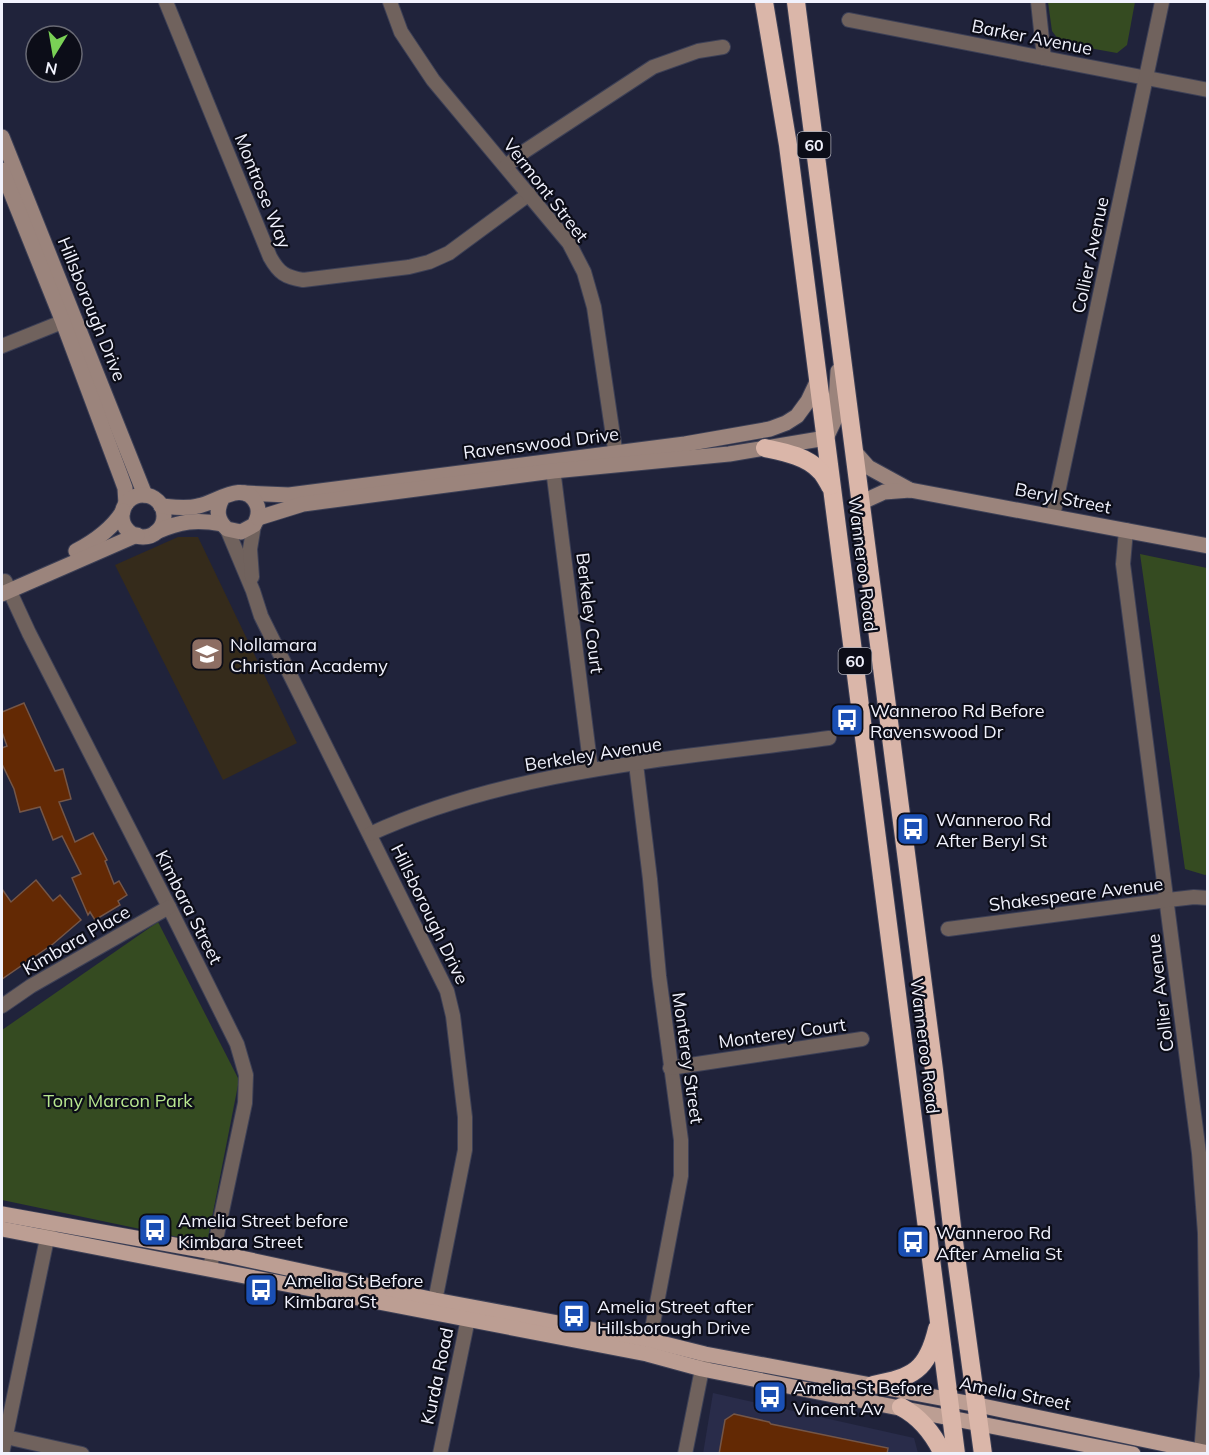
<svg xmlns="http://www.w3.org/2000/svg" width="1209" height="1455" font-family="Mulish,sans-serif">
<rect width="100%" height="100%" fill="#20233b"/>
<path fill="#292c4a" d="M713,1393L914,1438L918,1453L703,1454Z"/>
<path fill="#352b1b" d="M178,537H198L297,743L223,780L115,565Z"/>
<g fill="#354b21">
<path d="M1048,2H1135L1127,45L1117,53L1061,43L1052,31Z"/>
<path d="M1140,554L1207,568L1208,874L1205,875L1185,869Z"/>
<path d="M158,922L239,1080L207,1243L2,1200V1030Z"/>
</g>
<g fill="#632904" stroke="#745648" stroke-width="1.5">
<path d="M24,703L55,771L63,769L71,799L59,802L75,842L93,833L107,860L105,861L114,884L119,881L127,895L118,901L120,905L95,920L90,912L88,915L72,878L81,874L62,836L53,840L40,807L20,812L14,789L2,764V748L7,746L2,732V712Z"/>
<path d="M36,880L53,901L60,895L81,920L53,944L2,979V889L11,902Z"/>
<path d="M734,1414L769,1422L771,1424L888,1448L887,1454H719L725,1420Z"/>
</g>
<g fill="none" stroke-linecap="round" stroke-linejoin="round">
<defs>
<g id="street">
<path d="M166,2L270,257C279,273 285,277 303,280L409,267L429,262L449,253L529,194"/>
<path d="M390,2L401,32L433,80L569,243L584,272L594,307L617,463"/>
<path d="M1038,2L1044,58"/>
<path d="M849,20L1208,90"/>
<path d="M506,166L525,151L653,67L698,51L723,47"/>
<path d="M2,346L72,318"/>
<path d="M552,461L591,770"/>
<path d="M1053,516L1162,2"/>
<path d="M227,529L253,591L261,616L447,991L453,1016L465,1117V1150L433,1311"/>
<path d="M1126,530L1123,564L1199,1153L1205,1233L1207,1376L1201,1454"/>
<path d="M252,577L250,549L254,525"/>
<path d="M5,581L29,633L169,907L237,1044L246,1075L245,1103L211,1263"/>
<path d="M636,764L650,879L659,976L681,1140V1176L648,1350"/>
<path d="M370,834C511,769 676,759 829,738"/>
<path d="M948,929L1168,900L1194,897L1208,898"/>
<path d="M2,1006L31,986L169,907"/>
<path d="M670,1068L862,1039"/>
<path d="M6,1437L82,1454"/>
<path d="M2,1454L49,1229"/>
<path d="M440,1454L470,1309"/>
<path d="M685,1454L704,1359"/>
</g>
<g id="secondary">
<path d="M2,137L145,495"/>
<path d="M2,170L63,322L121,477L125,488L126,504"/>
<path d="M854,451L868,467L910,490"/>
<path d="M245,493L289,495L685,444L770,429L786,423L797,416L808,401L818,380"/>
<circle cx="143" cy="516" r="21"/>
<path d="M860,503L884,492L910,490L1208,546"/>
<path d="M161,506C173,507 186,509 198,506C216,503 244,479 256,503C260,510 258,518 254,525L241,532L227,529C217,520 216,510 222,499"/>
<path d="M258,518L303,504L553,471L729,454L826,438L835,419L838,371"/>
<path d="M156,532C180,521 197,519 222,524"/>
<path d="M76,551C95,541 112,529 123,511"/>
<path d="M2,594L137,535"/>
</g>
<g id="primary">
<path d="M2,1214L213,1252L435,1300L649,1340L705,1354L978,1405L1208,1453"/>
<path d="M2,1229L647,1354L702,1369L1133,1454"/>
</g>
<g id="highway">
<path d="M764,2L788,145L956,1454"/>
<path d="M796,2L934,1070L952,1227L983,1454"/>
<path d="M765,448C783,452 806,456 819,470C824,474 827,481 830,486"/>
<path d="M873,1385C913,1377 927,1371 937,1329"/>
<path d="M901,1407C920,1417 934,1435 943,1454"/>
</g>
</defs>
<use href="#street" stroke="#3d4056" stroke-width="16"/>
<use href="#secondary" stroke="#3d4056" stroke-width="17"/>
<use href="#primary" stroke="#3d4056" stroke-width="17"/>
<use href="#highway" stroke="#3d4056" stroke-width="20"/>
<use href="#street" stroke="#70625d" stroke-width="14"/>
<use href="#secondary" stroke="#9b847c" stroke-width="15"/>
<use href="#primary" stroke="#bc9e93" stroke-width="15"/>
<use href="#highway" stroke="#dab6a9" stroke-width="18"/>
</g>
<defs>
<symbol id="school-square" viewBox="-11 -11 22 22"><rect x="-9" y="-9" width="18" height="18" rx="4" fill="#8d6e63" stroke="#0c0d18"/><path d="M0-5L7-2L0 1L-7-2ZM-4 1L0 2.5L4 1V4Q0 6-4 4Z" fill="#fff"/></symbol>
<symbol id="bus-square" viewBox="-11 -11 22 22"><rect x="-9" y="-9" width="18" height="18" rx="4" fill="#1a4fb4" stroke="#0c0d18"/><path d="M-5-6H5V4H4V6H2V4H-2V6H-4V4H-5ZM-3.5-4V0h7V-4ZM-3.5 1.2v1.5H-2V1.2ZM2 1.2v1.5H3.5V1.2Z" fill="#fff"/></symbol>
</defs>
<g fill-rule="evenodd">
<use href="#school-square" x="188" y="635" width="38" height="38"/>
<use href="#bus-square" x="828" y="701" width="38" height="38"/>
<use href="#bus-square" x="894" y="810" width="38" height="38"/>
<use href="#bus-square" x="136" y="1211" width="38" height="38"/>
<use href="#bus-square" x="894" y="1223" width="38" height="38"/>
<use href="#bus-square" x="242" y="1271" width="38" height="38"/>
<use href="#bus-square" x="555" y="1297" width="38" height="38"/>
<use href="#bus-square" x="751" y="1378" width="38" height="38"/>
</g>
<g text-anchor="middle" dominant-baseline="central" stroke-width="4.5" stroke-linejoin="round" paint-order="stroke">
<g fill="#0c0d18" stroke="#acadb8" stroke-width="1.5">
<rect x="797.5" y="132" width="33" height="26" rx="4.5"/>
<rect x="838.5" y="648" width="33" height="26" rx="4.5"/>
</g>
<g font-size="16" font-weight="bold" fill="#f1f2fd">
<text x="814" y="145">60</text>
<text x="855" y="661">60</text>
</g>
<g font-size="18" fill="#f1f2fd" stroke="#0c0d18">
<text transform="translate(1032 37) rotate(11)">Barker Avenue</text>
<text transform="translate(546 190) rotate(52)">Vermont Street</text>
<text transform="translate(263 191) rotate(68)">Montrose Way</text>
<text transform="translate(1090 255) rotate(-78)">Collier Avenue</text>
<text transform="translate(92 309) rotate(68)">Hillsborough Drive</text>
<text transform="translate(541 443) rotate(-7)">Ravenswood Drive</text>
<text transform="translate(1063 498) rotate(11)">Beryl Street</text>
<text transform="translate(863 564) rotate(83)">Wanneroo Road</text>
<text transform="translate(590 613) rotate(83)">Berkeley Court</text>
<text transform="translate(593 754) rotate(-9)">Berkeley Avenue</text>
<text transform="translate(1076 894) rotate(-7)">Shakespeare Avenue</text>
<text transform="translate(189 907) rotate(63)">Kimbara Street</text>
<text transform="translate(430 914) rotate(64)">Hillsborough Drive</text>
<text transform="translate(76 940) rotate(-30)">Kimbara Place</text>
<text transform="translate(1160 993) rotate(-97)">Collier Avenue</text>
<text transform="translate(782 1033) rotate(-8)">Monterey Court</text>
<text transform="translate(925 1046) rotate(83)">Wanneroo Road</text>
<text transform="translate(688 1058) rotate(82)">Monterey Street</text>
<text transform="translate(437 1376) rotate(-78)">Kurda Road</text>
<text transform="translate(1015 1393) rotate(11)">Amelia Street</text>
</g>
<g font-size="18" fill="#f1f2fd" stroke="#0c0d18" text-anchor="start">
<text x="230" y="644">Nollamara<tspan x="230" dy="21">Christian Academy</tspan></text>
<text x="870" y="710">Wanneroo Rd Before<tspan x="870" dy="21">Ravenswood Dr</tspan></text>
<text x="936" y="819">Wanneroo Rd<tspan x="936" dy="21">After Beryl St</tspan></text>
<text x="178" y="1220">Amelia Street before<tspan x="178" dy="21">Kimbara Street</tspan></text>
<text x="936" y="1232">Wanneroo Rd<tspan x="936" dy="21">After Amelia St</tspan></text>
<text x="284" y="1280">Amelia St Before<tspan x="284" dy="21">Kimbara St</tspan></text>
<text x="597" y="1306">Amelia Street after<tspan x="597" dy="21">Hillsborough Drive</tspan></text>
<text x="793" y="1387">Amelia St Before<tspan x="793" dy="21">Vincent Av</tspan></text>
</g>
<g font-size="18" fill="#b8e78f" stroke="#0c0d18">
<text x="118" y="1100">Tony Marcon Park</text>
</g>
</g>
<rect width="1209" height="1455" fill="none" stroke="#f1f2fd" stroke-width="6"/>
<g transform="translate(54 54) rotate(191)"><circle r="28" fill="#0c0d18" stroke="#686974" stroke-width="1.5"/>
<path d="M0-4.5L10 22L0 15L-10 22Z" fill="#7ad156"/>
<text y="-9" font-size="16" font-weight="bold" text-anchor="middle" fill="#f1f2fd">N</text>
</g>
</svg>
